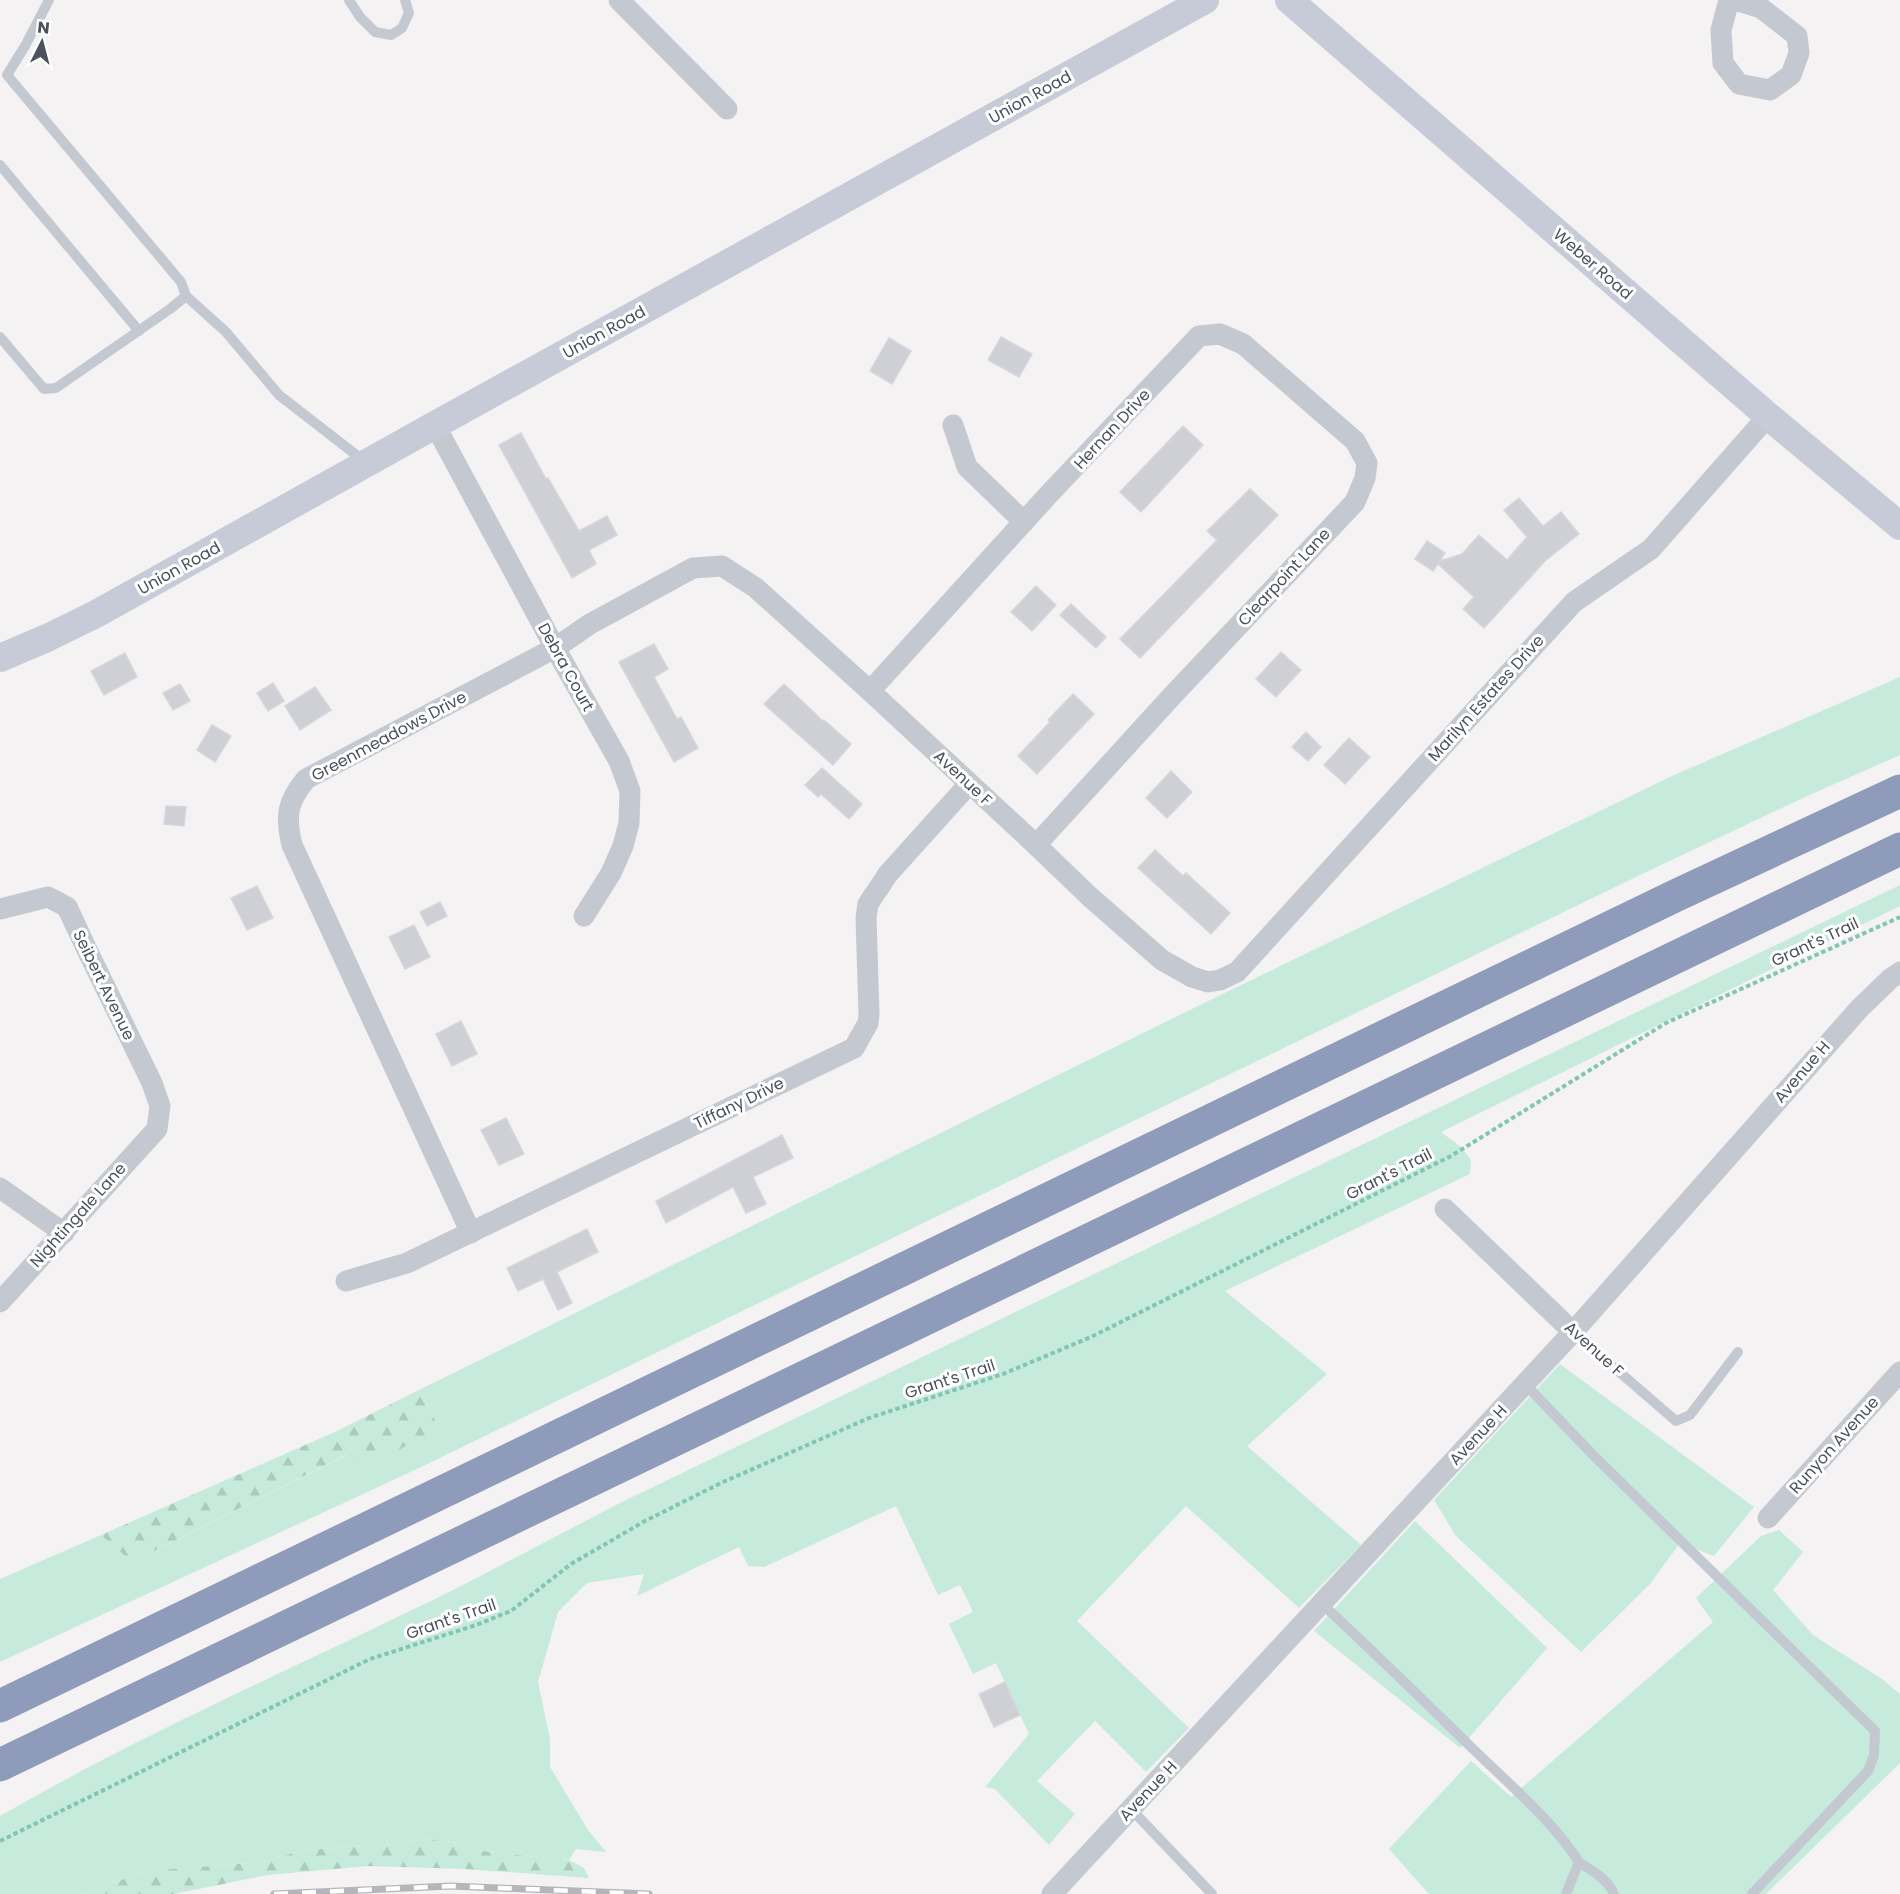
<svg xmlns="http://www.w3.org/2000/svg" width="1900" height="1894" font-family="Poppins,sans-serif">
<defs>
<pattern id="forest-firs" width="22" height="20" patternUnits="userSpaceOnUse" patternTransform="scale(1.5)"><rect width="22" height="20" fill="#c6ebdc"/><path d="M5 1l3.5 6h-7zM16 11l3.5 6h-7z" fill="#accbbf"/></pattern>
</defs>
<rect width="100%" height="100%" fill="#f4f2f2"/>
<g fill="#c6ebdc">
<path d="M1900,677V755L1805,797L1640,875L417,1469L0,1662V1579L101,1535L132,1562L347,1455L439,1427L419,1390L1200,1005L1672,776Z"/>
<path d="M1900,885V906L1441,1132L1461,1147L1471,1160L1470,1174L1225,1291L1327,1374L1247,1446L1361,1545L1299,1608L1186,1506L1077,1621L1189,1728L1146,1772L1095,1721L1037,1781L1075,1814L1049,1845L995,1789L985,1787L1029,1734L996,1663L973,1674L949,1624L973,1612L960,1585L938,1595L896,1506L764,1567L748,1566L739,1547L637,1596L644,1574L587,1583L558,1612L538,1682L550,1739V1767L588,1830L606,1852L576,1849L569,1860L488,1852L459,1843L428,1839L384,1845L303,1850L264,1862L147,1871L81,1894H0V1816C142,1734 292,1669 439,1597C500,1566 560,1534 620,1503Z"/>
<path d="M1560,1364L1754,1507L1714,1556L1680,1543L1650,1584L1581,1652L1456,1536L1434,1500Z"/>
<path d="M1415,1521L1547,1648L1460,1748L1314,1631Z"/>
<path d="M1779,1530L1803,1552L1773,1590L1813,1635L1882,1679L1900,1694V1763L1766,1894H1429L1389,1849L1471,1761L1511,1797L1713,1622L1696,1598L1761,1536Z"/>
</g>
<g fill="url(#forest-firs)">
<path d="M419,1390L439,1427L374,1464L346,1455L132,1562L101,1535L337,1431Z"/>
<path d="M428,1839L459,1843L488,1852L569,1860L584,1868L589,1878L465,1869L368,1866L267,1875L174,1894H81L147,1871L264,1862L303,1850L384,1845Z"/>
</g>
<g fill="#cfd0d5" stroke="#d6d7dc" stroke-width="1.5">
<path d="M1001,337L1032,354L1019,377L988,360Z"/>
<path d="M889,338L911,351L892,384L870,371Z"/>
<path d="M1183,426L1203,445L1141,512L1120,492Z"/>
<path d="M521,433L546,479L548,478L579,531L607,516L617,535L589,550L596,564L572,578L499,445Z"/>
<path d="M1250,489L1278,515L1140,658L1120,639L1217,540L1207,531Z"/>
<path d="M1519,498L1543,526L1561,512L1579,534L1545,561L1484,628L1463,609L1474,597L1438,564L1433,571L1415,559L1427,541L1445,553L1440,561L1462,554L1479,535L1507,560L1527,537L1504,510Z"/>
<path d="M1036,586L1056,605L1032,631L1011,612Z"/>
<path d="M1071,604L1106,637L1096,648L1060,615Z"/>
<path d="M654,644L668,669L654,677L677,719L681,717L698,748L674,762L619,662Z"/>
<path d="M1281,652L1301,670L1276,697L1256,679Z"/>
<path d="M125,653L137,677L104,695L91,671Z"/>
<path d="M273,683L284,701L268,711L257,693Z"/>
<path d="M180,684L190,701L173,710L163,693Z"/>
<path d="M784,684L823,721L824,720L851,744L833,765L764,704Z"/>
<path d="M315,687L331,710L300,730L285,706Z"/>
<path d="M1073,694L1094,714L1037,774L1018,756L1050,722L1048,720Z"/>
<path d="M212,725L231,736L215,762L197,750Z"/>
<path d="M1306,732L1321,747L1308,761L1292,747Z"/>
<path d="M1349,738L1370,757L1345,784L1324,765Z"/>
<path d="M822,768L862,804L849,819L821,794L818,797L805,785Z"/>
<path d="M1171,771L1192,792L1167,818L1146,798Z"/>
<path d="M166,806L186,807L184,826L164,824Z"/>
<path d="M1155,850L1183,876L1186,873L1230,913L1211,934L1138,868Z"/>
<path d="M257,886L273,918L247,930L231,898Z"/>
<path d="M440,902L447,916L427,926L420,912Z"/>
<path d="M414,925L430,957L405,969L389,937Z"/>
<path d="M461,1021L477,1054L452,1066L436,1034Z"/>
<path d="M506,1118L524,1154L499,1165L481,1130Z"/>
<path d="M782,1135L793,1158L753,1177L766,1204L746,1213L733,1187L666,1223L656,1201Z"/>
<path d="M587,1229L598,1252L557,1272L572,1303L558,1310L543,1279L518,1291L507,1268Z"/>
<path d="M1005,1682L1020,1715L994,1727L979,1694Z"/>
</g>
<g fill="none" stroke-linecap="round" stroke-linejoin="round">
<path stroke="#81c6b2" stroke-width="4" stroke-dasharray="4.5 3" stroke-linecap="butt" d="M0,1841L370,1659L476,1625L511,1611L571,1564L645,1521L723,1482L869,1418L1003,1374L1091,1337L1451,1156L1666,1023L1900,917"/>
<g stroke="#c4c9d1" stroke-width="10">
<path d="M349,0L360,17L375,32L391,35L402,28L409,13L405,0"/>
<path d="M0,165L139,331"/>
<path d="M186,296L226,332L279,395L364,461"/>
<path d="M0,337L44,389L56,388L170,309L186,296L181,282L7,75L25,46L49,0"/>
<path d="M1573,1332L1676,1421L1690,1415L1738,1352"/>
<path d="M1525,1384L1593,1455L1875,1731L1874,1755L1868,1771L1752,1894"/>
<path d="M1322,1604C1373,1651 1423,1700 1473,1749C1510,1785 1551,1819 1579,1862L1566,1894"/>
<path d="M1131,1809L1212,1894"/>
<path d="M1579,1862C1592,1871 1608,1879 1614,1894"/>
</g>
<g stroke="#c4c9d1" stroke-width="21">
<path d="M619,0L727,109"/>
<path d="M1729,0L1721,30L1723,63L1739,84L1770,90L1791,75L1799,53L1797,36L1761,8L1735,0"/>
<path d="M435,425L555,648L619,761L630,791L629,823L623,846L611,873L584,916"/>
<path d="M953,425L967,467L1024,522"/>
<path d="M870,691L1050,493L1199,336L1220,334L1243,344L1355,441L1367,463L1365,478L1355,502L1172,696L1036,845"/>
<path d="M0,909L48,897L67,907L89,954L152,1083L160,1106L157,1129L0,1302"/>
<path d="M0,1188L64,1233"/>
<path d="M1445,1209L1573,1332"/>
<path d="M471,1233L292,845C285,816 287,802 306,779L555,648L590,624L693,568L722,566L756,588L870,691L1036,845L1089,896L1162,960L1192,977L1208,982L1220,980L1237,972L1574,602L1651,549L1768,416"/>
<path d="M346,1281L407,1263L854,1048L868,1023L869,1015L866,918L868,904L888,874L969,784"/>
<path d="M1768,1518L1900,1372"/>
<path d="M1052,1894L1573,1332L1859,1009L1890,979L1900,972"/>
</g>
<g stroke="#c7cbd8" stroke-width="28">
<path d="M1289,0L1768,416L1900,526"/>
<path d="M0,658L47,638L96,614L435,425L1205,0"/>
</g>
<g stroke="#8f9bba" stroke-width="33">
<path d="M0,1706L1677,895L1900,791"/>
<path d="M0,1765L1900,849"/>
</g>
<defs>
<path id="rail" d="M274,1894L451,1886L649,1894"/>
</defs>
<use href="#rail" stroke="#b4b6bb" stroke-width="7"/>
<use href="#rail" stroke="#fff" stroke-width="4.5" stroke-dasharray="14" stroke-linecap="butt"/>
</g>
<g text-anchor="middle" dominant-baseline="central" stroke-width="6" stroke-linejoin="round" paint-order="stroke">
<g font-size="16" fill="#4b515d" stroke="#fff">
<text transform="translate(1030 97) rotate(-29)">Union Road</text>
<text transform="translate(1593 264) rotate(41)">Weber Road</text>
<text transform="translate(604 332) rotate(-29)">Union Road</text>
<text transform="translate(1112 429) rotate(-47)">Hernan Drive</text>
<text transform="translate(179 568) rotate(-29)">Union Road</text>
<text transform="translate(1284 577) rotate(-47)">Clearpoint Lane</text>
<text transform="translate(566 667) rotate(61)">Debra Court</text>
<text transform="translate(1486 698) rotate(-48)">Marilyn Estates Drive</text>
<text transform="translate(389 736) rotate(-28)">Greenmeadows Drive</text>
<text transform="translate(963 778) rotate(43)">Avenue F</text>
<text transform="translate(1815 942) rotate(-25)">Grant's Trail</text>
<text transform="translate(104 985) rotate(64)">Seibert Avenue</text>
<text transform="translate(1802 1072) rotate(-49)">Avenue H</text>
<text transform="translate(739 1103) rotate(-26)">Tiffany Drive</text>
<text transform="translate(1389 1174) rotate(-27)">Grant's Trail</text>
<text transform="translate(78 1215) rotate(-48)">Nightingale Lane</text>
<text transform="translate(1594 1349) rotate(42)">Avenue F</text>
<text transform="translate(950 1379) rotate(-18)">Grant's Trail</text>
<text transform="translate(1478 1435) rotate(-47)">Avenue H</text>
<text transform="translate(1834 1445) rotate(-48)">Runyon Avenue</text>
<text transform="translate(451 1619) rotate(-19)">Grant's Trail</text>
<text transform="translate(1148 1791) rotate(-47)">Avenue H</text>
</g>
</g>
<g transform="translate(42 42) rotate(6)" stroke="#ffffff" stroke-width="4.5" paint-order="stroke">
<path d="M0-4.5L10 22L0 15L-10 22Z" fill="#4b515d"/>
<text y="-9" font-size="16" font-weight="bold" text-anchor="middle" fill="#4b515d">N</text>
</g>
</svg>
